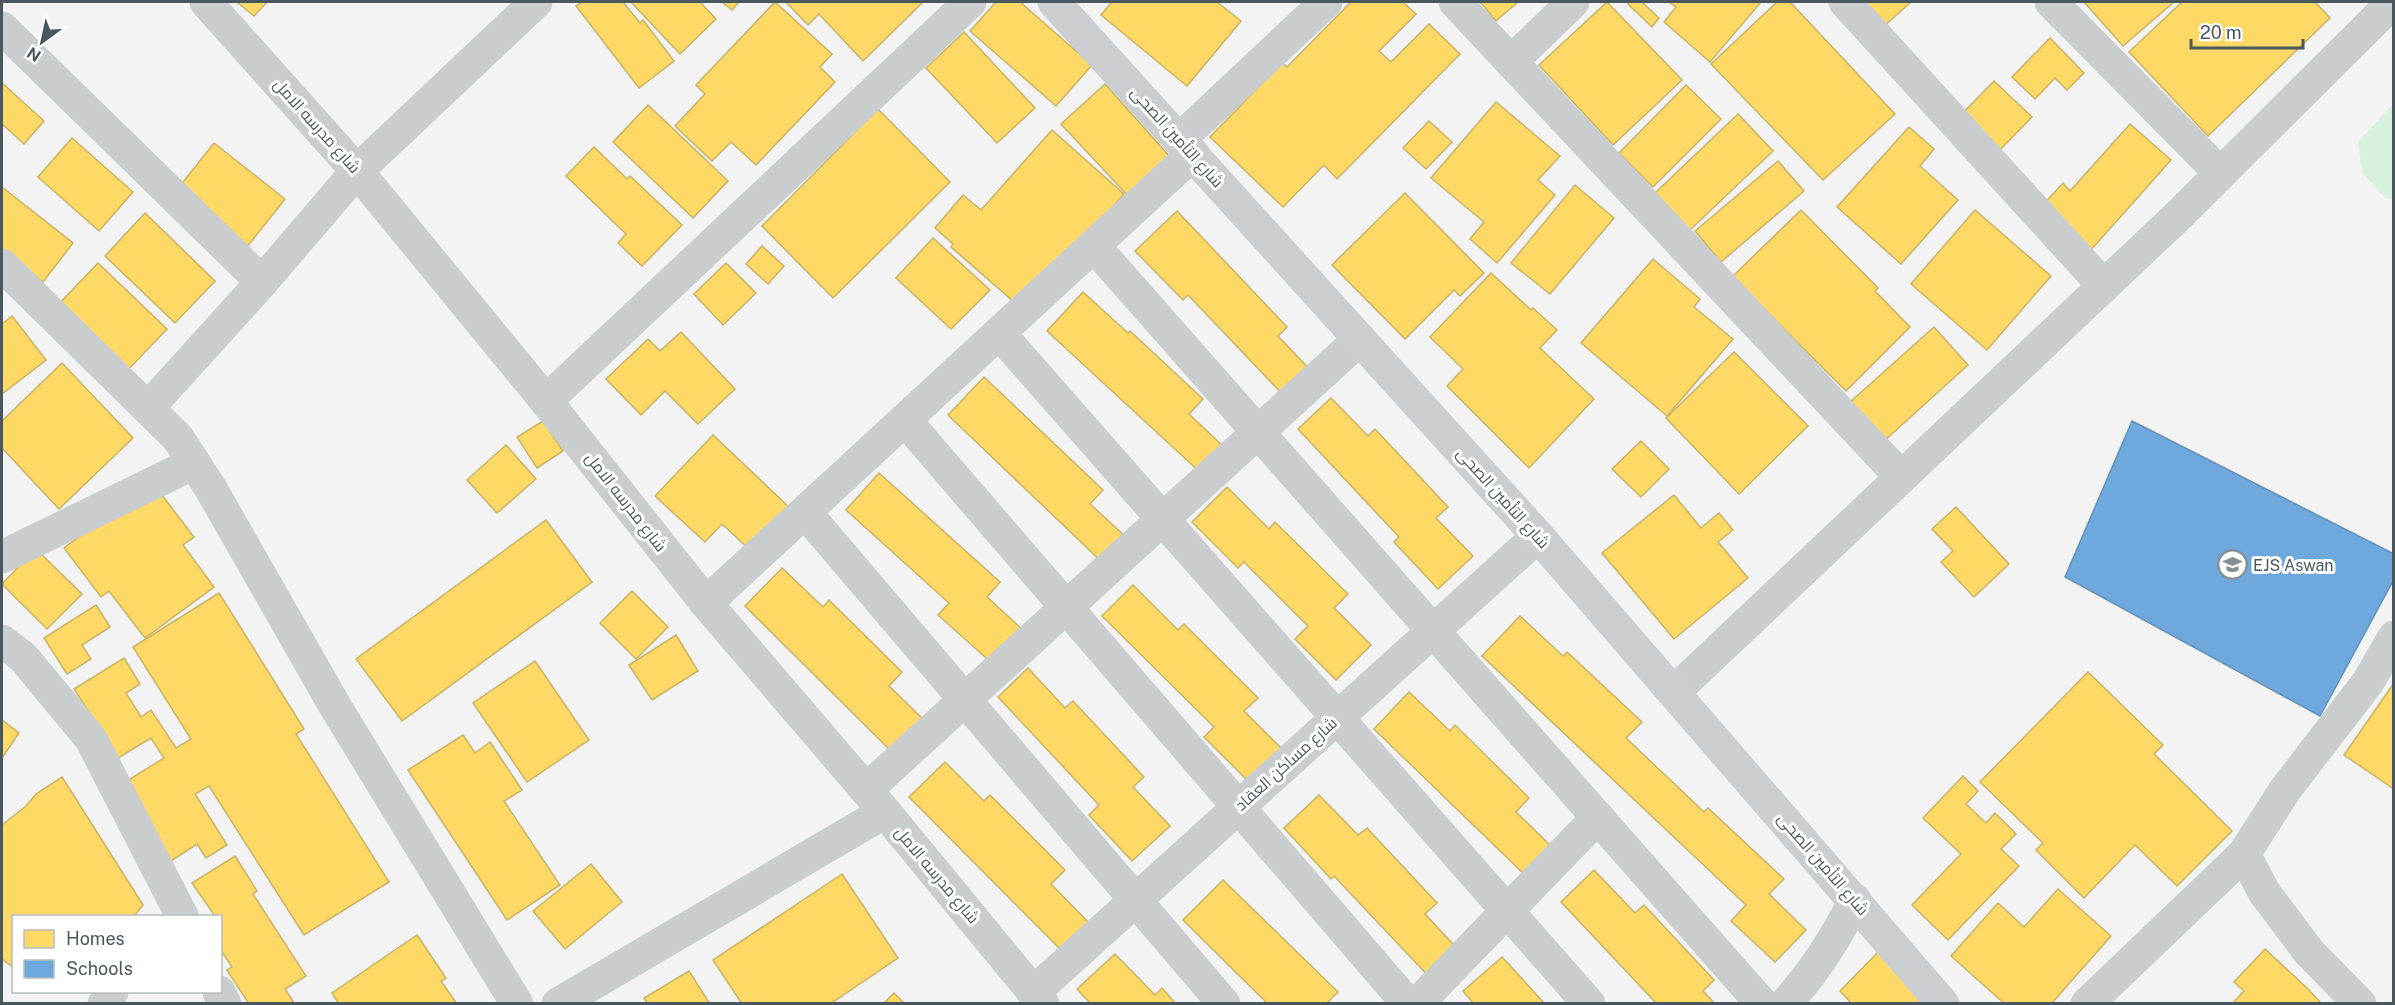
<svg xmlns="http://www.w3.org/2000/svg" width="2395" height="1005" font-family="'Public Sans',Cairo,sans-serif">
<rect width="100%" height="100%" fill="#f3f3f3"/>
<path fill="#d8f1df" d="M2393,104V199L2385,198L2362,172L2358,142Z"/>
<g fill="#ffd966" stroke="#c8b264" stroke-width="1.5">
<path d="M237,2H267L254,16Z"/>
<path d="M582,2H623L640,23L643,20L674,61L639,88L576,6Z"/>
<path d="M631,2H700L716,19L680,54Z"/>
<path d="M722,2H739L732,10Z"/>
<path d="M775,2L832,54L820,67L835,82L756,165L731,142L712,161L675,126L705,94L696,85Z"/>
<path d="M786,2H923L863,61L819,14L808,25Z"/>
<path d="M996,2H1020L1092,65L1056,106L970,31Z"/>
<path d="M1112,2H1217L1241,21L1187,86L1101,15Z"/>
<path d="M1351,2H1403L1416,14L1379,51L1391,62L1429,24L1460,54L1337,179L1324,165L1283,207L1210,137L1282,63L1287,67Z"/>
<path d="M1480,2H1518L1496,21Z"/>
<path d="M1607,2L1682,80L1613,145L1539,65Z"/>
<path d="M1630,2H1642L1659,18L1652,27L1628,4Z"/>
<path d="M1669,2H1761L1710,62L1664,22L1676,7Z"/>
<path d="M1777,2H1790L1895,114L1823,180L1711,64Z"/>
<path d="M1860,2H1911L1883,27Z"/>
<path d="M2084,2H2174L2123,46Z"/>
<path d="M2182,2H2315L2330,18L2208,136L2129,52Z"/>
<path d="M964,32L1035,108L997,143L926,68Z"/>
<path d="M2050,38L2084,73L2067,90L2055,78L2035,99L2012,77Z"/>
<path d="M1994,81L2032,117L1997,153L1959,117Z"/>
<path d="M2,83L44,121L24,144L2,124Z"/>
<path d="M1105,84L1171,158L1129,197L1061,124Z"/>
<path d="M1686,85L1721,119L1653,187L1619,153Z"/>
<path d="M1496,102L1560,156L1538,180L1555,195L1497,263L1470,239L1484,222L1431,178Z"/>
<path d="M648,105L728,181L693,218L613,142Z"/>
<path d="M878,109L950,182L833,298L762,226Z"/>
<path d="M1738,114L1773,151L1690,230L1655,193Z"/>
<path d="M1429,121L1452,142L1426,169L1403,148Z"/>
<path d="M2130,124L2171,160L2090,251L2041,207L2063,183L2070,191Z"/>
<path d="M1909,127L1934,149L1920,166L1958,200L1901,264L1837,207Z"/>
<path d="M1052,130L1124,194L1022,309L951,247L953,244L935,228L963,195L981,210Z"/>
<path d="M72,138L133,192L99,231L38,177Z"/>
<path d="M214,143L285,199L247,247L176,191Z"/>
<path d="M594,147L627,179L630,176L682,225L642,266L618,243L626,234L566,176Z"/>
<path d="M1778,161L1804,191L1721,262L1695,231Z"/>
<path d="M1575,185L1614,218L1550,294L1511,263Z"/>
<path d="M2,187L73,243L43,282L2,250Z"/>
<path d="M1405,193L1484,273L1460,296L1454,290L1405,339L1332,265Z"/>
<path d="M1801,210L1878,288L1875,291L1910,327L1846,391L1732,277Z"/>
<path d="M1975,210L2051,276L1987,350L1911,284Z"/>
<path d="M1177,211L1287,327L1278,336L1315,375L1288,400L1188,295L1183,300L1135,251Z"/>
<path d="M145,213L215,281L175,323L105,256Z"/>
<path d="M933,238L990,290L951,329L896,278Z"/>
<path d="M762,246L784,266L768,284L746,264Z"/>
<path d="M1653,259L1700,299L1694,307L1733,339L1667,416L1581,343Z"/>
<path d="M98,263L167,329L125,373L56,307Z"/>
<path d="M726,263L756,293L723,325L694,294Z"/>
<path d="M1491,273L1531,310L1533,308L1557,330L1540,348L1594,399L1529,468L1447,386L1463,369L1430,337Z"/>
<path d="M1083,292L1128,333L1130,331L1203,399L1189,414L1227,450L1203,475L1047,331Z"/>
<path d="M12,316L46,360L2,394V324Z"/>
<path d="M1934,327L1968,365L1883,442L1848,404Z"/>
<path d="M681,332L735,389L698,424L665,391L641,415L606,379L648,339L660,351Z"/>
<path d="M1734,352L1808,426L1739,494L1666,418Z"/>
<path d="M62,363L133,438L59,509L2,448V421Z"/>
<path d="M984,377L1103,490L1090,504L1128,539L1104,564L948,415Z"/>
<path d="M1331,398L1368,436L1375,429L1448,507L1436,518L1473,556L1438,589L1394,542L1399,537L1298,429Z"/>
<path d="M543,421L563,451L537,468L517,437Z"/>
<path d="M713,435L791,509L751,551L722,524L705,542L655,496Z"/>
<path d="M1641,441L1669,469L1641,497L1612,469Z"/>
<path d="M506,445L536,479L497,513L467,480Z"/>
<path d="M879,473L1000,582L987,597L1024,631L994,665L938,615L949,603L846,510Z"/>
<path d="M152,482L194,537L183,545L214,587L145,638L109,591L101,597L64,548Z"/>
<path d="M1227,487L1269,529L1275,522L1348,594L1334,608L1371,645L1336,680L1295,639L1308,626L1244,562L1238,568L1192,522Z"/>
<path d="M1674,495L1701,528L1719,513L1733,530L1718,542L1748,578L1674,639L1602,553Z"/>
<path d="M1956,507L2009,564L1974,597L1941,562L1953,551L1932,529Z"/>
<path d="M546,520L592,582L402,721L356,659Z"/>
<path d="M36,549L82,594L47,629L2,584Z"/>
<path d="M782,568L823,607L829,600L902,672L889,686L925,721L893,753L745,606Z"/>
<path d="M1133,585L1178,630L1184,624L1258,698L1244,711L1282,749L1249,782L1204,737L1214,727L1102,616Z"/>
<path d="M632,591L668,627L636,659L600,623Z"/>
<path d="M219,593L304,729L296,734L389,882L304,935L209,786L195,794L227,845L206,858L197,844L171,861L122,784L164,758L151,738L118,758L74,689L124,658L140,684L126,693L141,717L151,710L176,748L191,739L133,647Z"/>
<path d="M96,605L110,627L82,645L91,659L67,674L44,638Z"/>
<path d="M1520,616L1563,656L1567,652L1642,722L1626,738L1704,812L1708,808L1784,879L1769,894L1806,930L1775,962L1731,921L1746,905L1482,656Z"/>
<path d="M676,635L698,671L652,700L629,665Z"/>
<path d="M535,661L589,740L527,782L473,703Z"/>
<path d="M1028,668L1065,708L1073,701L1144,777L1133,787L1170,826L1132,861L1089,815L1099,805L998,697Z"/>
<path d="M2088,672L2163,745L2154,754L2232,831L2177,886L2135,845L2084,898L2036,850L2043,843L1980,782Z"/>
<path d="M2394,683V789L2344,755Z"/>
<path d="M1409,692L1450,731L1455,725L1529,798L1516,812L1554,849L1527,877L1374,729Z"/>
<path d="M2,720L19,733L2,758Z"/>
<path d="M463,735L475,753L490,742L522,790L504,801L560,885L507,920L408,770Z"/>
<path d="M945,762L984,801L990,795L1065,870L1051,884L1088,922L1060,949L909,797Z"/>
<path d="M1963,776L1978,791L1966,804L1986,823L1995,813L2016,834L2001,849L2019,866L1948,940L1912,905L1961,854L1923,818Z"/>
<path d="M62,777L143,905L134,916H14V968L2,959V825L26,806L36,794Z"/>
<path d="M1319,795L1358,835L1367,828L1437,903L1425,914L1463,955L1434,982L1334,876L1331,879L1284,828Z"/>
<path d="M235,856L257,891L253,894L306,976L285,989L294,1003L292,1004H249L227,970L232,967L220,949V930L222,928L220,916H215L192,883Z"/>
<path d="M591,864L622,902L565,949L533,911Z"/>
<path d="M1594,870L1635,913L1644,905L1714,980L1703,991L1715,1004H1657L1561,902Z"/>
<path d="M842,874L898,958L830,1004H742L713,960Z"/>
<path d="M1223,880L1338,992L1326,1004H1268L1183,920Z"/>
<path d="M2058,889L2111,936L2051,1004H2005L1951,956L1998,903L2024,927Z"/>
<path d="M417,935L446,978L441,981L457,1004H339L332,993Z"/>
<path d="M2265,949L2308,989L2322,1004H2232L2244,991L2234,982Z"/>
<path d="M1878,952L1932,1004H1852L1840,991Z"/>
<path d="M1115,954L1155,995L1162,988L1176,1004H1091L1077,989Z"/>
<path d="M1502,957L1545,1004H1474L1463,991Z"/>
<path d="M689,971L710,1004H648L644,998Z"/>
<path d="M894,993L905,1004H883Z"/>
</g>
<path fill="#6fa8dc" stroke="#6490b6" stroke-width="1.5" d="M2132,421L2394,554V579L2320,716L2065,577Z"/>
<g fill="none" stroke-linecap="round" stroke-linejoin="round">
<g stroke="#cacdce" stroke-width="33">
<path d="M206,2L357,171L546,401L706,603L885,812L1043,1004"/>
<path d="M1455,2L1901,477"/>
<path d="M1845,2L2104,286"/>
<path d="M2051,2L2220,173"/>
<path d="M2,28L262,282"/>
<path d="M1511,62L1573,2"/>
<path d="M1179,140L1326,2"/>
<path d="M1094,246L1762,1004"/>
<path d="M2,265L178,438L211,489L335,706L517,1004"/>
<path d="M999,333L1589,1004"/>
<path d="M546,401L970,2"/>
<path d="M148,408L262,282L357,171L536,2"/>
<path d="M905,420L1408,1004"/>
<path d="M805,512L1224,1004"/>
<path d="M2,557L194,463"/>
<path d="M706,603L1193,154"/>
<path d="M2,641L23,657L91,739L182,916"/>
<path d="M1674,692L2180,214L2393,2"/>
<path d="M866,790L1360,339"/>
<path d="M219,992L225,1004"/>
<path d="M1034,992L1538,536"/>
<path d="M104,1004L112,992"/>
<path d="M558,1004L885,812"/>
<path d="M1417,1004L1598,817"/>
<path d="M1785,1004C1814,973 1836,938 1855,900"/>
<path d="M2087,1004L2244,854"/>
<path d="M2360,1004L2309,952L2264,892L2244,854L2285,790L2368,682L2394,637"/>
</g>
<path stroke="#caced0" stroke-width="33" d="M1054,2L1538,536L1943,1004"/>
</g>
<defs>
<symbol id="school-ring" viewBox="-11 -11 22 22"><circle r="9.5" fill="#fff" stroke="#848e93" stroke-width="1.5"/><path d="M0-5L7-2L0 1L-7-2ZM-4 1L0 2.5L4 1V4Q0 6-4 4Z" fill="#848e93"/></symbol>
</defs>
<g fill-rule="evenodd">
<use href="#school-ring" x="2216" y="548" width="33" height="33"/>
</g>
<g text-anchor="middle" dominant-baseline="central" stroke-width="6" stroke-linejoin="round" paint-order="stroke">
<g font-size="16" fill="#49575f" stroke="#fff">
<text transform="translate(317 126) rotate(48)">شارع مدرسه الامل</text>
<text transform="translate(1177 137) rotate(48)">شارع التأمين الصحى</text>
<text transform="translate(1503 498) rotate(48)">شارع التأمين الصحى</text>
<text transform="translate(626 502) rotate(52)">شارع مدرسه الامل</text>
<text transform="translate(1286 764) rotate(-42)">شارع مساكن العقاد</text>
<text transform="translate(1823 864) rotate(49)">شارع التأمين الصحى</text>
<text transform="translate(937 875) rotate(50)">شارع مدرسه الامل</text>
</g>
<g font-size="16" fill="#49575f" stroke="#fff" text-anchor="start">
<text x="2253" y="565">EJS Aswan</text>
</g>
</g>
<rect width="2395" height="1005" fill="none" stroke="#49575f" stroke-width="6"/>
<rect x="12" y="915" width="210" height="78" fill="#ffffff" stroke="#b6bcbf" stroke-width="1.5"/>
<rect x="24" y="930" width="30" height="18" fill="#ffd966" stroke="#b6bcbf" stroke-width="1.5"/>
<text x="66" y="945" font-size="18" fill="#49575f">Homes</text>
<rect x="24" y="960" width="30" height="18" fill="#6fa8dc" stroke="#b6bcbf" stroke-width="1.5"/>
<text x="66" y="975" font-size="18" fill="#49575f">Schools</text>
<g transform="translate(42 42) rotate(213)" stroke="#ffffff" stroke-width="4.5" paint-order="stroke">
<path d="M0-4.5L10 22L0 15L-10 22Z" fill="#49575f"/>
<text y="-9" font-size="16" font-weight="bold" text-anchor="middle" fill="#49575f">N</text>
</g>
<path d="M2191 39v9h112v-9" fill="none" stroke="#49575f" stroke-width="3"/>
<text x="2200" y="39" font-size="18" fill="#49575f" stroke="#ffffff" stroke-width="4.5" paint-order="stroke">20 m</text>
</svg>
